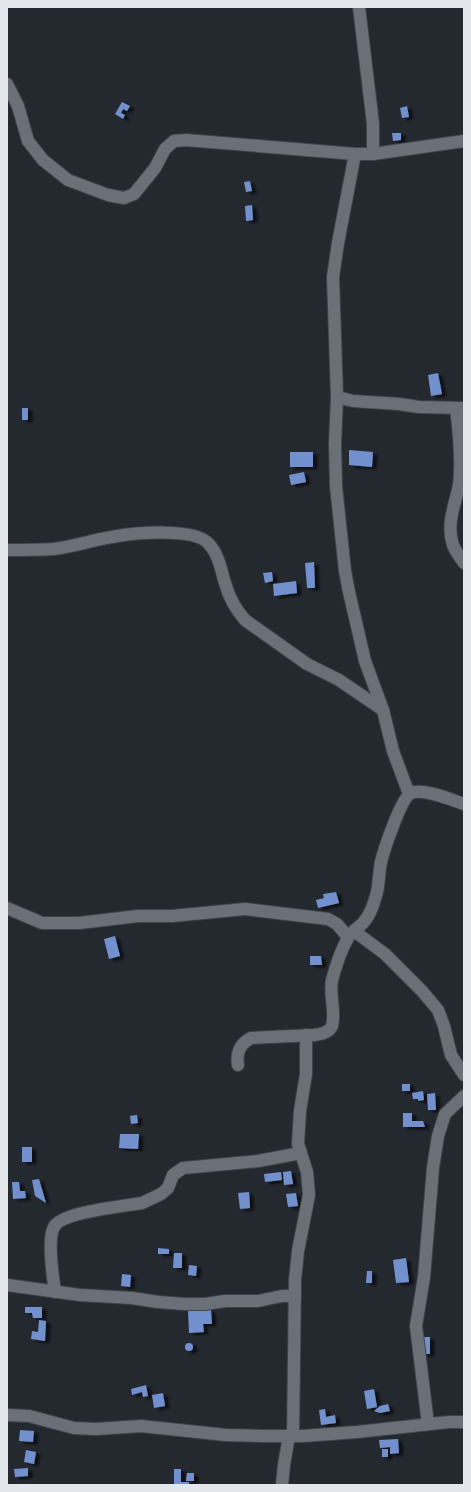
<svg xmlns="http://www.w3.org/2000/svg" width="471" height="1492" font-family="'Titillium Web',sans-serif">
<defs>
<filter id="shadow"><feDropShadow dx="4.5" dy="2.5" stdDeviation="1" flood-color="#0009"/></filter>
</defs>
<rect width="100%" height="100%" fill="#24282f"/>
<g fill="#7290cd" filter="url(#shadow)">
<path d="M122,102L130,106L127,111L123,109L121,113L125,115L123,119L115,114Z"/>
<path d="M407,106L409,117L402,118L400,108Z"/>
<path d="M392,133H401V140L393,141Z"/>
<path d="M250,181L252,191L246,192L244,182Z"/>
<path d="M252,205L253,220L246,221L245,206Z"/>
<path d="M438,373L442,394L431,396L428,375Z"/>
<rect x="22" y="408" width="6" height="12"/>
<path d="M349,450L373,452L372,467L349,465Z"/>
<rect x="290" y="452" width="23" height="15"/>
<path d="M304,472L306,482L291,485L289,475Z"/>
<path d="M314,562L315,588H307L305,563Z"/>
<path d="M272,572L273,581L265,583L263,573Z"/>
<path d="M296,581L297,593L274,596L273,584Z"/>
<path d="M336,892L339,903L318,908L316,900L324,898L323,894Z"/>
<path d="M115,936L120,956L109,959L104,939Z"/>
<path d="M310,956H321L322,965H310Z"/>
<rect x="402" y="1084" width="8" height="7"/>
<path d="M423,1091L424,1100L418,1101V1099H413L412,1093Z"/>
<path d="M435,1093L436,1110H428L427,1094Z"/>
<path d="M403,1113H412V1121H423L425,1127H403Z"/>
<path d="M137,1115L138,1123L131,1124L130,1116Z"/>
<path d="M120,1134H139L138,1149L119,1148Z"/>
<rect x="22" y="1147" width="10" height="15"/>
<path d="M291,1171L293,1184L284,1185L283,1172Z"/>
<path d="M281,1172L282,1180L265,1182L264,1174Z"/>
<path d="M39,1179L46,1203L35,1196L32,1180Z"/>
<path d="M12,1182H19L20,1191H25L26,1198L13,1199Z"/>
<path d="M249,1192L250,1208L240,1209L238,1193Z"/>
<path d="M296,1193L298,1206L288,1207L286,1194Z"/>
<path d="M158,1248L169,1249V1254H158Z"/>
<path d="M174,1253H182V1268H173Z"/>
<path d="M406,1258L409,1282L396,1283L393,1260Z"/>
<path d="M189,1265L197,1266L196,1276L188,1275Z"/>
<path d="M367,1271H372V1283H366Z"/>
<path d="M122,1274L131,1275L130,1287L121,1286Z"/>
<path d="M25,1307H42V1318H33L32,1313H25Z"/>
<path d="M211,1310L212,1324H203L204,1332L189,1333L188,1311Z"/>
<path d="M39,1320L46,1321L45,1341L31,1339L32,1331L38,1332Z"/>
<rect x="423" y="1337" width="7" height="17"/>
<circle cx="189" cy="1347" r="4"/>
<path d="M146,1385L148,1396L143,1397L142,1392L132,1395L131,1389Z"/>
<path d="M374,1389L377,1407L367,1409L364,1391Z"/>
<path d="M163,1393L165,1406L154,1408L152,1395Z"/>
<path d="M388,1404L390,1411L380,1413L374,1411L380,1406Z"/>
<path d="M325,1409L326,1417L335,1415L336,1423L321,1425L319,1410Z"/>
<path d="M20,1430L34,1431L33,1442L19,1441Z"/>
<path d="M398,1439L399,1453L390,1454V1447L380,1448L379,1440Z"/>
<rect x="382" y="1449" width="6" height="8"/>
<path d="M26,1450L36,1452L34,1464L24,1462Z"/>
<path d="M28,1468V1476L15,1477L14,1469Z"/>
<path d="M174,1469H181V1482H189V1485H174Z"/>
<path d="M187,1473H194V1481H186Z"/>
</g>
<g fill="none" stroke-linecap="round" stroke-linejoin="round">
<defs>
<g id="minor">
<path d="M359,7L373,124V154"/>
<path d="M7,84L18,106L28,141L43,160L68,180L108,195L124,198L134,194L155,168L165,149L174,141L186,140L355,154H373L464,141"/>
<path d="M355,154L338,243L333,277L337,397L335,444L336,486L345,571L349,592L365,661L383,710L393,751L409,794"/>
<path d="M337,397L353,401L399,404L419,407L463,408"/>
<path d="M456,408C459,432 462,461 459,485C455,505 446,524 453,545C455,551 460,557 464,563"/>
<path d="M7,550C22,550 38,550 53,549C73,547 92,540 112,537C133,533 195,527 209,544C219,555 221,570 225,583C229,597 236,610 245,620L307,664L339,680L383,710"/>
<path d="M7,908L42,923H79L138,916H172L245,909L328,919L337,924L348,937"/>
<path d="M354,931L385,954L422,991L438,1010L444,1026L451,1055L464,1075"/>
<path d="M238,1065C236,1052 240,1044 251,1038L314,1035C321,1034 329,1033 332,1026C336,1011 329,995 332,980C335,969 342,948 348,938C352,931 358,928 363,923C371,914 374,903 377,892C379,883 379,872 381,862C384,850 401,798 411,793C423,788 452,800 464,804"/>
<path d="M7,1285L80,1295L132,1298L158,1302L185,1304H205L225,1301H258L282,1296H295"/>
<path d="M55,1292C53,1278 47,1239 54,1227C61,1212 125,1206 142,1203L161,1194L168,1188L173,1175L183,1168L258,1161L301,1153"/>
<path d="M7,1415L29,1416L74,1428L96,1429L141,1426L226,1435L262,1436H303L357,1432L449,1422H464"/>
<path d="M428,1424L416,1326L424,1277L433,1168L438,1136L445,1114L464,1096"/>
<path d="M293,1436L295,1280L298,1251L309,1195L307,1172L298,1144L300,1111L306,1074V1035"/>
<path d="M282,1485L284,1465L289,1436"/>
</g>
</defs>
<use href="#minor" stroke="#40444a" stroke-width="14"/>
<use href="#minor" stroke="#6b7078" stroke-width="12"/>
</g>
<rect width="471" height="1492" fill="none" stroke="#e3e6eb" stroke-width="16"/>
</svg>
